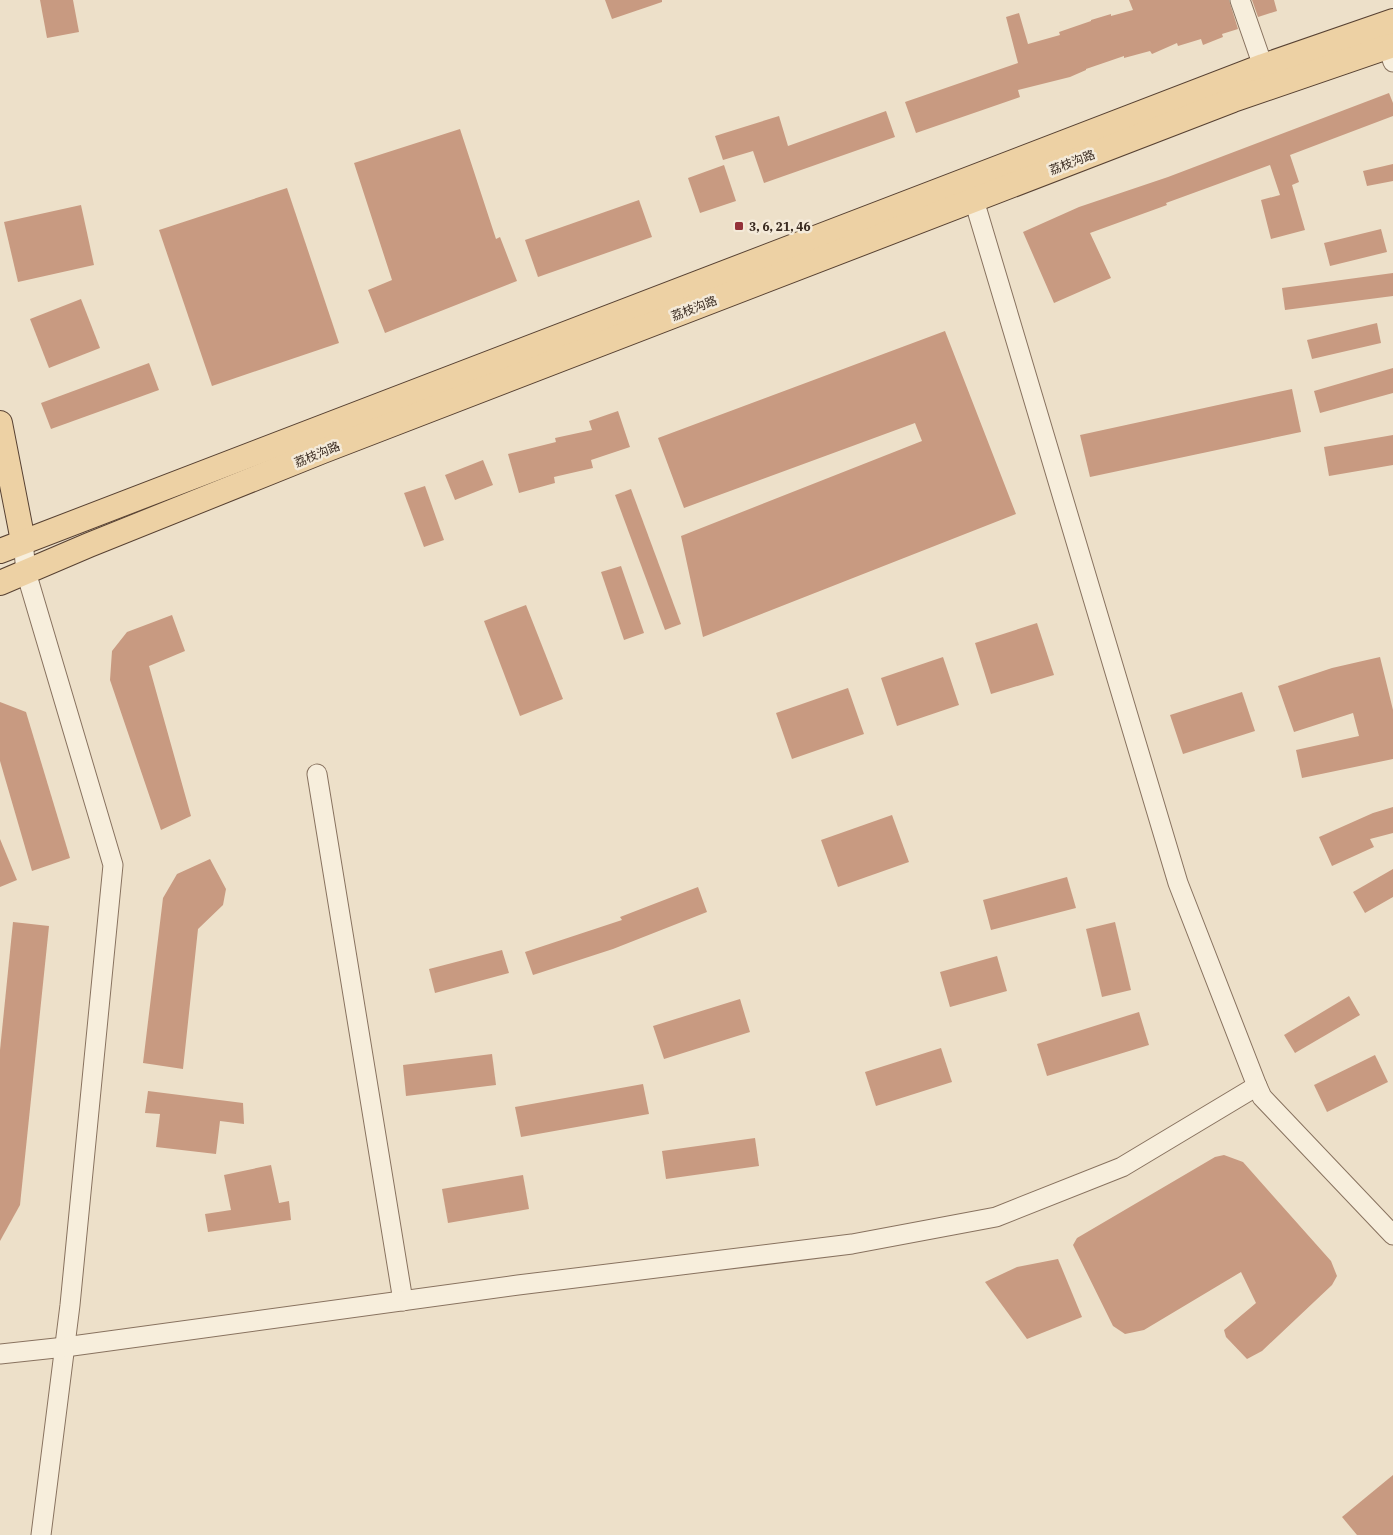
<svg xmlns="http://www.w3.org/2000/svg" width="1393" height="1535" font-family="'IBM Plex Serif','Noto Sans SC',serif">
<rect width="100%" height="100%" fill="#ede0c9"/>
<g fill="#c89a81">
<path d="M40,0H73L79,32L47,38Z"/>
<path d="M605,0H662V2L612,19Z"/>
<path d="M1129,0H1229L1238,29L1222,34L1223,37L1203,45L1201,39L1178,46L1177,43L1152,54L1150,51L1124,58V56L1086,69V70L1070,77L1018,90L1020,97L916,133L905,102L1018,63L1006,17L1019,13L1028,44L1060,35L1059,32L1091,21V20L1111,14V16L1133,10Z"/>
<path d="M1252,0H1274L1277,11L1258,17Z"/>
<path d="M1389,93L1393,103V116L1290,155L1299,182L1292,185L1305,230L1271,239L1261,200L1280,195L1270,165L1166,203L1167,205L1090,233L1111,278L1054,303L1023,232L1079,207L1168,177Z"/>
<path d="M886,111L895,137L764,183L753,151L723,160L715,136L779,116L788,146Z"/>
<path d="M460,129L496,239L500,237L517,281L385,333L368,290L392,280L354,163Z"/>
<path d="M1393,164V181L1367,186L1363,171Z"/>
<path d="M724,165L736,201L700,213L688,178Z"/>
<path d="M287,188L339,343L212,386L159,230Z"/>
<path d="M639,200L652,237L538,277L525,240Z"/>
<path d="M81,205L94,265L18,282L4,222Z"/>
<path d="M1381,229L1387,252L1330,266L1324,243Z"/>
<path d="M1393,273V296L1285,310L1282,288Z"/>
<path d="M81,299L100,348L49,368L30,319Z"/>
<path d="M1377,323L1381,343L1312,359L1307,340Z"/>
<path d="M945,331L1016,514L703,637L681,536L922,441L915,423L684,508L658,438Z"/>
<path d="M149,363L159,390L51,429L41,403Z"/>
<path d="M1393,368V393L1320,413L1314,391Z"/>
<path d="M1292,389L1301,432L1090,477L1080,435Z"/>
<path d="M618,411L630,447L591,460L593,468L554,477L555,483L519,493L508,454L556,442L555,438L592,430L589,421Z"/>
<path d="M1393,435V465L1329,476L1324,447Z"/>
<path d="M483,460L493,485L455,500L445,475Z"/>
<path d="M425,486L444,540L424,547L404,493Z"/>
<path d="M631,489L681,624L665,630L615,495Z"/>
<path d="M621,566L644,633L624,640L601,572Z"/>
<path d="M526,605L563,699L520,716L484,621Z"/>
<path d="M172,615L185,651L149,666L191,816L161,830L110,680L112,651L127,632Z"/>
<path d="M1037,623L1054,675L991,694L975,643Z"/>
<path d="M943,657L959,705L897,726L881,678Z"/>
<path d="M1380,657L1393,710V759L1302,778L1296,750L1359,736L1353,713L1294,732L1278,686L1332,668Z"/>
<path d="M848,688L864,734L792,759L776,713Z"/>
<path d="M1242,692L1255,731L1183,754L1170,715Z"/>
<path d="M0,702L26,712L70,858L32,871L0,761Z"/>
<path d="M1393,807V833L1370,839L1374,847L1332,866L1319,837L1373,813Z"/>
<path d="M892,815L909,862L838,887L821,840Z"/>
<path d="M0,839L17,880L0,887Z"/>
<path d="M210,859L226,889L223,905L198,929L183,1069L143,1063L163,898L177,874Z"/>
<path d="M1393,869V897L1365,913L1353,892Z"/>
<path d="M1067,877L1076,908L991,930L983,900Z"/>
<path d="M698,887L707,912L613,949L533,975L525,952L622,920L620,917Z"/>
<path d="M13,922L49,926L20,1205L0,1241V1050Z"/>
<path d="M1115,922L1131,990L1102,997L1086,929Z"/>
<path d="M502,950L509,973L435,993L429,969Z"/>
<path d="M997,956L1007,991L950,1007L940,972Z"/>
<path d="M1349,996L1360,1015L1295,1053L1284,1035Z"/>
<path d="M740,999L750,1032L664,1059L653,1026Z"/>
<path d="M1139,1012L1149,1045L1047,1076L1037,1044Z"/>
<path d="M941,1048L952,1082L876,1106L865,1072Z"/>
<path d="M492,1054L496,1085L406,1096L403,1065Z"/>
<path d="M1375,1055L1388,1082L1327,1112L1314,1085Z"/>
<path d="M643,1084L649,1114L521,1137L515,1107Z"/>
<path d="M148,1091L243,1103L244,1124L220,1121L216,1154L156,1147L160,1114L145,1113Z"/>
<path d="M755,1138L759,1166L666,1179L662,1151Z"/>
<path d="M1224,1155L1243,1162L1331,1261L1337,1276L1332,1285L1262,1351L1247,1359L1226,1337L1224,1330L1256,1303L1241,1272L1144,1330L1125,1334L1113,1326L1073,1245L1077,1238L1215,1157Z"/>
<path d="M271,1165L279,1203L289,1201L291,1220L208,1232L205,1214L231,1210L224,1175Z"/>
<path d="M523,1175L529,1209L448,1223L442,1189Z"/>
<path d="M1058,1259L1082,1317L1027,1339L985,1282L1017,1267Z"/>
<path d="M1393,1475V1535H1357L1342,1517Z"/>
</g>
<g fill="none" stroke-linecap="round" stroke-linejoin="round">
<defs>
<g id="minor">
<path d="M1240,0L1263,66"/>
<path d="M1388,47L1393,62"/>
<path d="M974,200L1178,883L1257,1086L1262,1097L1393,1235"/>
<path d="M23,541L26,572L113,865L70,1305L41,1535"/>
<path d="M317,774L403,1301"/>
<path d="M0,1354L65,1347L518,1285L852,1244L996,1217L1122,1167L1257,1086"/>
</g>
<g id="major">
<path d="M0,423L23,541"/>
<path d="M0,551L1263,66L1393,21"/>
<path d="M0,583L89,545L323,451L1233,100L1393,45"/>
</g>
</defs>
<use href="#minor" stroke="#88725f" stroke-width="21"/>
<use href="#major" stroke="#574132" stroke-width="26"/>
<use href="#minor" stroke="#f7eedc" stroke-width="19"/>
<use href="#major" stroke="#edd1a4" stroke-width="24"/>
</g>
<rect fill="#943239" stroke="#f4ead9" stroke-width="2" x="734" y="221" width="10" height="10" rx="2.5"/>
<g text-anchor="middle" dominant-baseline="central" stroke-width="5" stroke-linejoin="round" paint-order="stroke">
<g font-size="12" fill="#3a2b21" stroke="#f4ead9">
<text transform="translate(1072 162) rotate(-21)">荔枝沟路</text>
<text transform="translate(694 308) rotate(-21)">荔枝沟路</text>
<text transform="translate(317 454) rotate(-22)">荔枝沟路</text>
</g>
<g font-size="12" font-weight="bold" fill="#3a2b21" stroke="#f4ead9" text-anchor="start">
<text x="749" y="226">3, 6, 21, 46</text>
</g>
</g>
</svg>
